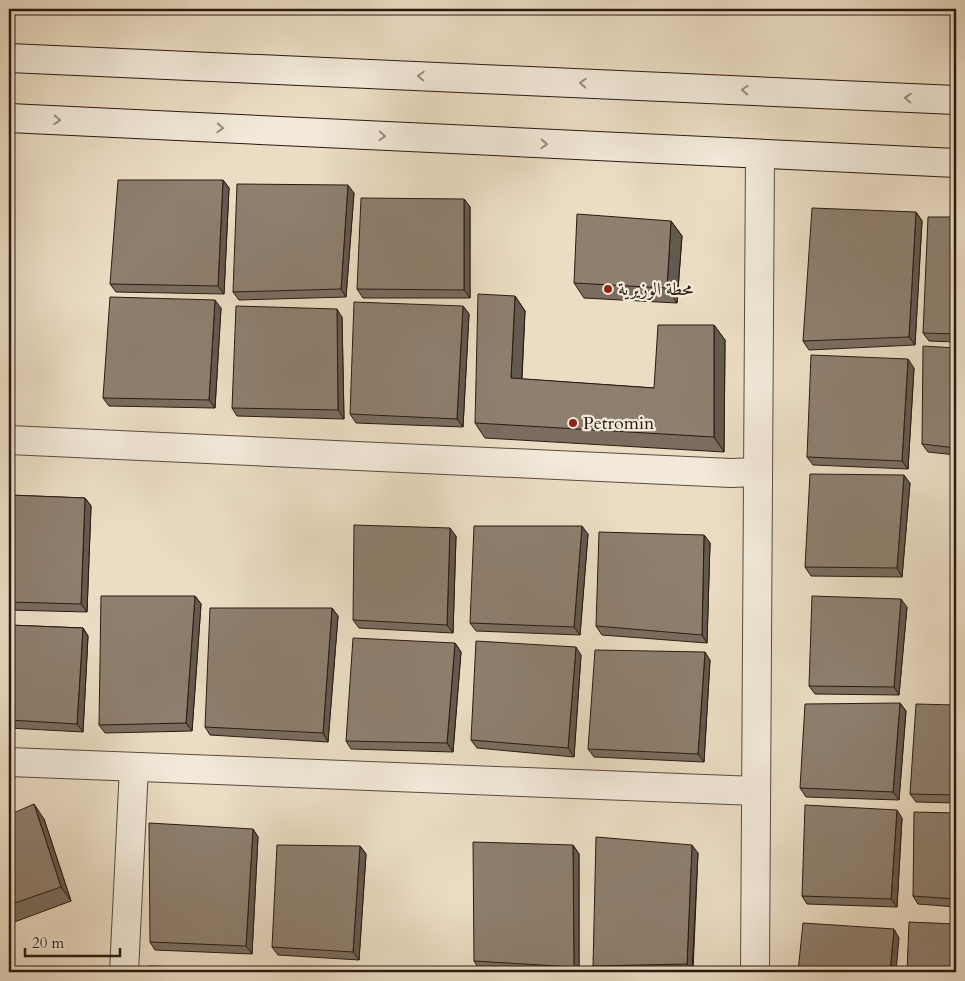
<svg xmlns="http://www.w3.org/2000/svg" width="965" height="981" font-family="Cardo,Amiri,serif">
<rect width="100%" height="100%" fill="#ebddc4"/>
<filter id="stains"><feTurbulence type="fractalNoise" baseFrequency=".004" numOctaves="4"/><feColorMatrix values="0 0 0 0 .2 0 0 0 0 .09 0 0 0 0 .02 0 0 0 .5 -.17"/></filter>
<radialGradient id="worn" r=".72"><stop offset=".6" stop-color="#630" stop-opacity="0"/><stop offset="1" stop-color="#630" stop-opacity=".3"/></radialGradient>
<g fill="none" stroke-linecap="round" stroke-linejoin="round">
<defs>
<g id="street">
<path d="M9,440L731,473L758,472"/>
<path d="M9,762L756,791"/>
<path d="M124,972L134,767"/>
<path d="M755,972L760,154"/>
</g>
<g id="secondary">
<path d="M9,58L956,100"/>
<path d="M9,118L956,163"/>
</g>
</defs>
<use href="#street" stroke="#5a4a3e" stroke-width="30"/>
<use href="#secondary" stroke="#2a1912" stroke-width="30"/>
<use href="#street" stroke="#f2e9d9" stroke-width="28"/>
<use href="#secondary" stroke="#f2e9d9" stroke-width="28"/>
</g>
<g fill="#7a6d5f" stroke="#2a1912">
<path d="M223,180L229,188L224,294L116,292L110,284Z"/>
<path d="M354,193L346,297L239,300L233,292Z"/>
<path d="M464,199L470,207V298H363L357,289Z"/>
<path d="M916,212L922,221L915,345L809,350L803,341Z"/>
<path d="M956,217V342L929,341L923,333Z"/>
<path d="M671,221L682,236L677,303L584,298L574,283Z"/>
<path d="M515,296L525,311L522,379L654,388L714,325L725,340L724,452L485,438L475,423Z"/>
<path d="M463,306L469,314L463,427L356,423L350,414Z"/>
<path d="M221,308L215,408L109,406L103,398Z"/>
<path d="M342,317L344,419L237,416L232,408Z"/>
<path d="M956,348V455L928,452L922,444Z"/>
<path d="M914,368L908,469L813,465L807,457Z"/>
<path d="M910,483L902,577L811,576L805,567Z"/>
<path d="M9,495L85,498L91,506L87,612L9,610Z"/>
<path d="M588,534L580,635L476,631L470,623Z"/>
<path d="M704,535L710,543L707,643L602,635L596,626Z"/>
<path d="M456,536L453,633L359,628L353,620Z"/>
<path d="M195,596L201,604L192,731L105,733L99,725Z"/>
<path d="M907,607L899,695L815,694L809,686Z"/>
<path d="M332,608L338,616L328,742L210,735L205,727Z"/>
<path d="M9,625L83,628L88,636L83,732L9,728Z"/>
<path d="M455,643L461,652L453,752L351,749L346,741Z"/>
<path d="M581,655L574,757L477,748L471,740Z"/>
<path d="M710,660L704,762L594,757L588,749Z"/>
<path d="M900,703L906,711L899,800L806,797L800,788Z"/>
<path d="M956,705V803L916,802L910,794Z"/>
<path d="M956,813V907L918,904L913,896Z"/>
<path d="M9,815L44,819L71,901L9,924Z"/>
<path d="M902,818L897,907L807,904L802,896Z"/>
<path d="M253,829L258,837L252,954L155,950L150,942Z"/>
<path d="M573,845L579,854V972H534L479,969L474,961Z"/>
<path d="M360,846L366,854L359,960L278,955L272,947Z"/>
<path d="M698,853L693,972H597L593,966Z"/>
</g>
<g fill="#63594e" stroke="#2a1912">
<path d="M223,180L229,188L224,294L218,286Z"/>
<path d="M348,185L354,193L346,297L341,289Z"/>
<path d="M464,199L470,207V298L464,290Z"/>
<path d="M916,212L922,221L915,345L909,337Z"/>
<path d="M671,221L682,236L677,303L667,288Z"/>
<path d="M515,296L525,311L521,393L511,378Z"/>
<path d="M215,300L221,308L215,408L209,400Z"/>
<path d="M463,306L469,314L463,427L457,419Z"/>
<path d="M337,309L342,317L344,419L338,410Z"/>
<path d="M714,325L725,340L724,452L714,437Z"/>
<path d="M908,359L914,368L908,469L902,461Z"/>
<path d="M904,475L910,483L902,577L897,568Z"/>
<path d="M85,498L91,506L87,612L81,604Z"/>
<path d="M582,526L588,534L580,635L574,627Z"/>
<path d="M450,528L456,536L453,633L447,625Z"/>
<path d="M704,535L710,543L707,643L702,635Z"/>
<path d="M195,596L201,604L192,731L186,723Z"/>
<path d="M901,599L907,607L899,695L894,687Z"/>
<path d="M332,608L338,616L328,742L323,733Z"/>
<path d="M83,628L88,636L83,732L77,724Z"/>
<path d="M455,643L461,652L453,752L447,743Z"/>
<path d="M576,647L581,655L574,757L568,748Z"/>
<path d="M705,652L710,660L704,762L698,754Z"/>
<path d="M900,703L906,711L899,800L893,792Z"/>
<path d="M34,804L44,819L71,901L61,887Z"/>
<path d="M897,810L902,818L897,907L891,899Z"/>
<path d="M253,829L258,837L252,954L246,946Z"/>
<path d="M573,845L579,854V972H578L574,967Z"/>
<path d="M692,845L698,853L692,972L687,964Z"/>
<path d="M360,846L366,854L359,960L353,952Z"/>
<path d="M894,929L899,938L896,972H890Z"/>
</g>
<g fill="#8e7f6f" stroke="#2a1912">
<path d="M118,180H223L218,286L110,284Z"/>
<path d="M237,184L348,185L341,289L233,292Z"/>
<path d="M361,198L464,199V290L357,289Z"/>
<path d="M812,208L916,212L909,337L803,341Z"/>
<path d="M577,214L671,221L667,288L574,283Z"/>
<path d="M928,217H956V334L923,333Z"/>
<path d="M478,294L515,296L511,378L654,388L658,325H714V437L475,423Z"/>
<path d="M110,297L215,300L209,400L103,398Z"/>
<path d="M354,302L463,306L457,419L350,414Z"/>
<path d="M236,306L337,309L338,410L232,408Z"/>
<path d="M923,346L956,348V448L922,444Z"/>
<path d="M811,355L908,359L902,461L807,457Z"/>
<path d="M810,474L904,475L897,568L805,567Z"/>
<path d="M9,495L85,498L81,604L9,602Z"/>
<path d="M354,525L450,528L447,625L353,620Z"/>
<path d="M474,526H582L574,627L470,623Z"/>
<path d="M599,532L704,535L702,635L596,626Z"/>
<path d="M101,596H195L186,723L99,725Z"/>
<path d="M812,596L901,599L894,687L809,686Z"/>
<path d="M210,608H332L323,733L205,727Z"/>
<path d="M9,625L83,628L77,724L9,720Z"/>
<path d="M353,638L455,643L447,743L346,741Z"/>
<path d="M476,641L576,647L568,748L471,740Z"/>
<path d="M595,650L705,652L698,754L588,749Z"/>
<path d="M900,703L893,792L800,788L805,704Z"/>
<path d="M916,704L956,705V795L910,794Z"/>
<path d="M34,804L61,887L9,905V815Z"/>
<path d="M805,805L897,810L891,899L802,896Z"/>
<path d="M914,812L956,813V899L913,896Z"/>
<path d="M149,823L253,829L246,946L150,942Z"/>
<path d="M596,837L692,845L687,964L593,966Z"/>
<path d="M473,842L573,845L574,967L474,961Z"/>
<path d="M277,845L360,846L353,952L272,947Z"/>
<path d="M909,922L956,924V972H907Z"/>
<path d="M803,923L894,929L890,972H798Z"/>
<path d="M149,966L249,969V972H149Z"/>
<path d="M271,968L345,972H270Z"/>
</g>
<defs><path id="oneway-chevron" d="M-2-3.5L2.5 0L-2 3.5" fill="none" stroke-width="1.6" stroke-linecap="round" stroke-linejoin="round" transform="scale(1.25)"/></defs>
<g stroke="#988b7f">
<use href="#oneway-chevron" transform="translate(421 76) rotate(-177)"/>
<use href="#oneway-chevron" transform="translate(583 83) rotate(-177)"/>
<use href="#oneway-chevron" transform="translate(745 90) rotate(-177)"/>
<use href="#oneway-chevron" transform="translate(908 98) rotate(-177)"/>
<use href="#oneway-chevron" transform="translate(57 120) rotate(3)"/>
<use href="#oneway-chevron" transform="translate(220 128) rotate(3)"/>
<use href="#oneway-chevron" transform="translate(382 136) rotate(3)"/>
<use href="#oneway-chevron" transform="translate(544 144) rotate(3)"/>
</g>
<g fill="#8f2418" stroke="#f2e9d9" stroke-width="2">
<circle cx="608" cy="289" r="5"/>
<circle cx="573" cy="423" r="5"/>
</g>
<g text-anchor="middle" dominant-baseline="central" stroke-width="4.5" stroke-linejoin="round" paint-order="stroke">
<g font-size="18" fill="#2a1912" stroke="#f2e9d9" text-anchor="start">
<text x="618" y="289">محطة الوزيرية</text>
<text x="583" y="423">Petromin</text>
</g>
</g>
<rect width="965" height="981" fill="none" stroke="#ebddc4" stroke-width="30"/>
<rect x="10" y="10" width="945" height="961" fill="none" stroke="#2a1912" stroke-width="2.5"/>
<rect x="15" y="15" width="935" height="951" fill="none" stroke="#2a1912"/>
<path d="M25 948v8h95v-8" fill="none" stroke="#2a1912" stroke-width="2.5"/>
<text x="32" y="948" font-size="15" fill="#2a1912" stroke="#f2e9d9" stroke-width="4" paint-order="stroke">20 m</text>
<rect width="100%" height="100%" filter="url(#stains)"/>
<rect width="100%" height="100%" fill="url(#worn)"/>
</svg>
